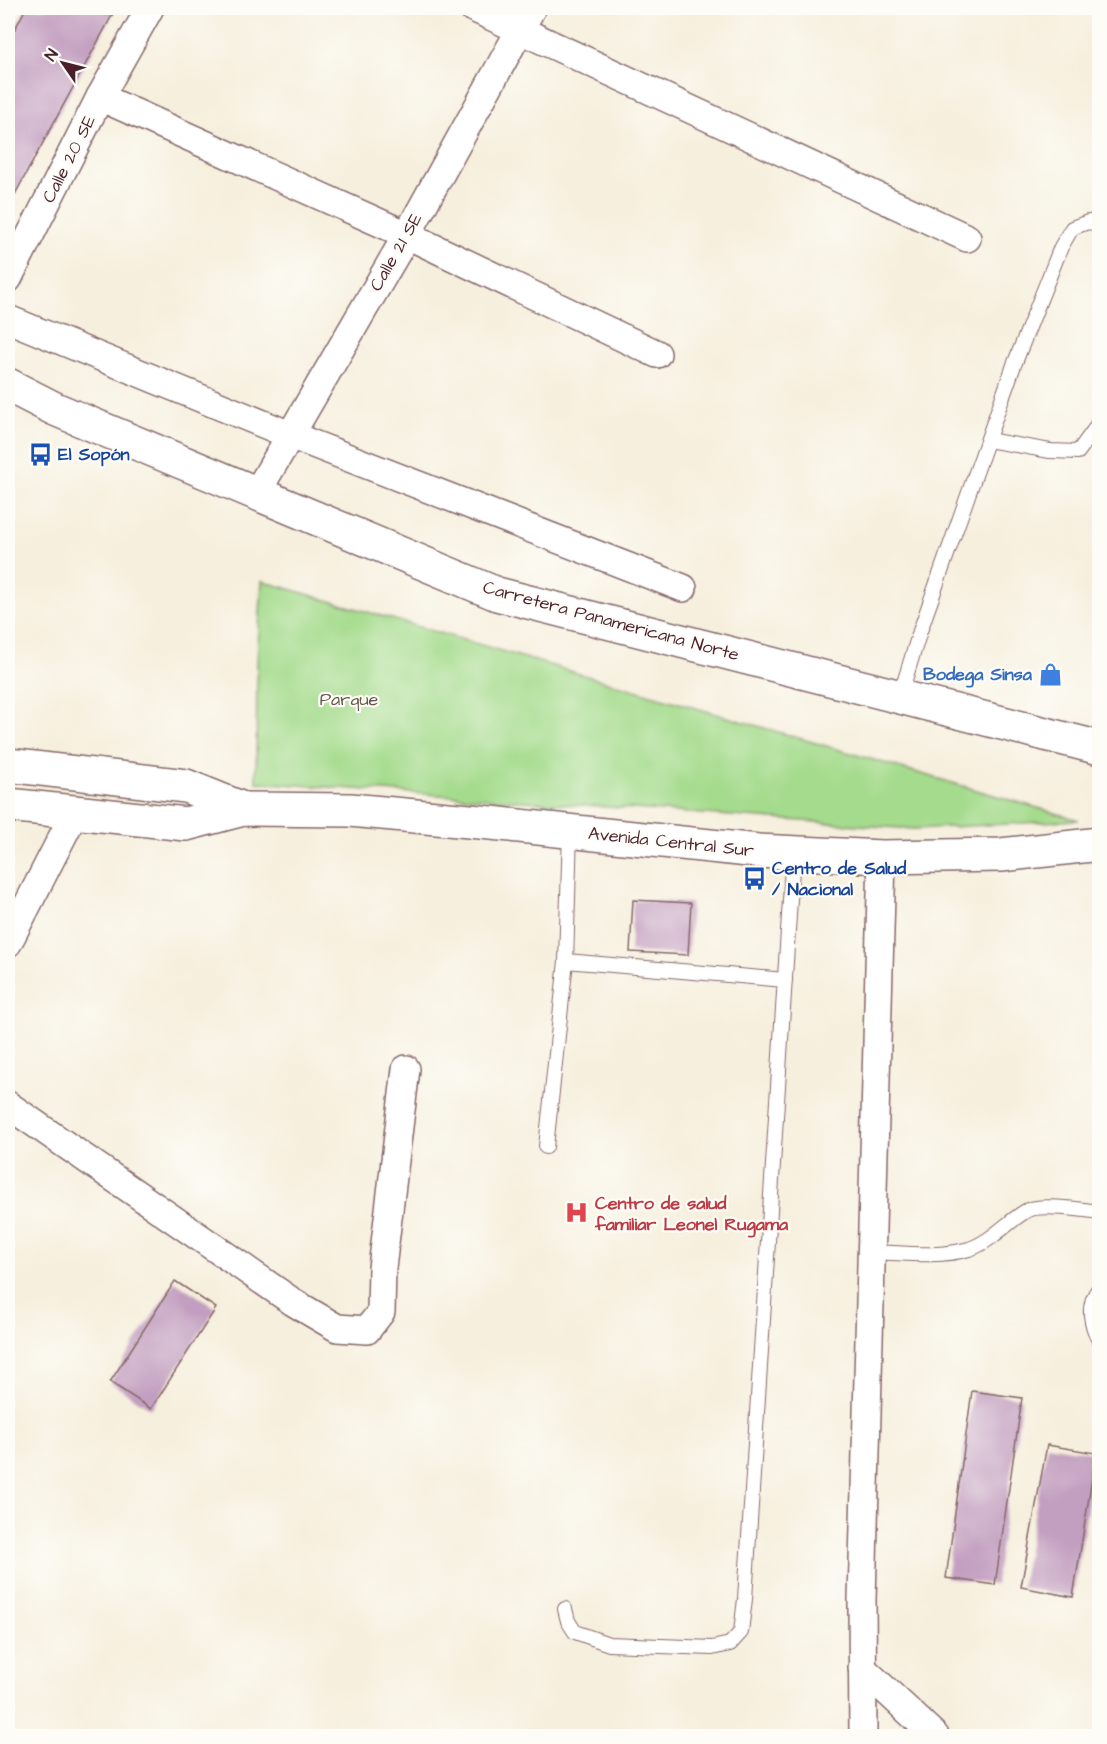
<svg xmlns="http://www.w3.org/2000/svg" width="1107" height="1744" font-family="'Architects Daughter',sans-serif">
<rect width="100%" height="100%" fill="#fdfcf7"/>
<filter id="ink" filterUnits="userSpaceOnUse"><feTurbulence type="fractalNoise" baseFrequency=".0167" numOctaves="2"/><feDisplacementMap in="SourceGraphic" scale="12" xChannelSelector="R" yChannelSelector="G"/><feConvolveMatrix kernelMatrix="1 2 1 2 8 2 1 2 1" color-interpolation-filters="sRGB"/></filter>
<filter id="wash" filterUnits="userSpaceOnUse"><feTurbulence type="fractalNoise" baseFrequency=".008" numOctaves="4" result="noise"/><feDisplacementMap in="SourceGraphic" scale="24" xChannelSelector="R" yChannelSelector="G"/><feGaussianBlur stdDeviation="1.35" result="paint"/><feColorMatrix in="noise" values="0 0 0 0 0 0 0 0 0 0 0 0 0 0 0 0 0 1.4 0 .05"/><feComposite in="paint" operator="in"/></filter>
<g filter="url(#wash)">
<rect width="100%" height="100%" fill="#f6efdd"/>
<path fill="#a4db8c" stroke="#777d5c" stroke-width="1.5" d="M262,581L1079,820L914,829L256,782L257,662Z"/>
<g id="blocks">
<g fill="#c29ec0">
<path d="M26,8H116L14,196L8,193V42Z"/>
<path d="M633,900L691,903L688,955L630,952Z"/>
<path d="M175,1281L216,1308L151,1409L110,1382Z"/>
<path d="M972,1391L1022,1398L995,1585L946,1578Z"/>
<path d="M1047,1445L1096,1453L1073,1597L1021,1587Z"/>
</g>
</g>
</g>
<g filter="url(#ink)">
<use href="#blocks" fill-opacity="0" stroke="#866869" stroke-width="1.5"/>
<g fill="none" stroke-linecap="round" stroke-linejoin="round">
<defs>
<g id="lane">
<path d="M988,440L1050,451L1078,452L1094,430L1100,419"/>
<path d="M900,696L920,631L1014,365L1061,247L1072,228L1088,222L1100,224"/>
<path d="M566,961L570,832"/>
<path d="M546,1147L566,961L785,980"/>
<path d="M872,1252C903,1253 938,1258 969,1249C991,1242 1007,1222 1026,1211C1038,1203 1084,1210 1100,1212"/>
<path d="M1100,1287C1085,1305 1091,1325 1100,1343"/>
<path d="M565,1609L568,1621L575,1632L609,1644L712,1648L730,1644L741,1632L745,1599L793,853"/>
</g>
<g id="street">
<path d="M473,8L967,238"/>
<path d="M100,97L407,235L657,354"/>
<path d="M8,279L100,97L150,8"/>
<path d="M8,319L290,435L683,588"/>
<path d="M256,494L407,235L532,8"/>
<path d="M8,943L74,814"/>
<path d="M8,1105L293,1302L337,1328L367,1330L381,1312L382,1268L406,1069"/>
<path d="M862,1668L935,1736"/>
<path d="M863,1736L862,1600L882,857"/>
</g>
<g id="secondary">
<path d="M8,765L186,786L243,809"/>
<path d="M8,805L186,824L243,809L350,810L491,823L758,851L882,857L1001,855L1100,844"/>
</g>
<path id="highway" d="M8,385L55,409L497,594L1100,748"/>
</defs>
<use href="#lane" stroke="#866869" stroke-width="16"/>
<use href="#street" stroke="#866869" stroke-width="30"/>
<use href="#secondary" stroke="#866869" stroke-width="36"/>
<use href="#highway" stroke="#866869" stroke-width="36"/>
<use href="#lane" stroke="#fff" stroke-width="14"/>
<use href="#street" stroke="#fff" stroke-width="27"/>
<use href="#secondary" stroke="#fff" stroke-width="33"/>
<use href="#highway" stroke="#fff" stroke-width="33"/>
</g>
</g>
<defs>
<symbol id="bus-bare" viewBox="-9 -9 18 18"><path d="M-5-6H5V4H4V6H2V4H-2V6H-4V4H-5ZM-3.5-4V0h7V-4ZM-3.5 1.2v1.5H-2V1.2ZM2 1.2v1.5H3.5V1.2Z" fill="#1a4fb4" stroke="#fdfcf7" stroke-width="2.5" paint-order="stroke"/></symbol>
<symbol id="shop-bare" viewBox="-9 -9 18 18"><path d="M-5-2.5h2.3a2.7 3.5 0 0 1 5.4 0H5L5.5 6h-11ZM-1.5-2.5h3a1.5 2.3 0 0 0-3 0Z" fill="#3f7fe0" stroke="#fdfcf7" stroke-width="2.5" paint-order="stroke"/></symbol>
<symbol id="hospital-bare" viewBox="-9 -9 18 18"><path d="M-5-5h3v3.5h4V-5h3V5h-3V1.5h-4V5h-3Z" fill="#e0444e" stroke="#fdfcf7" stroke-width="2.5" paint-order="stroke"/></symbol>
</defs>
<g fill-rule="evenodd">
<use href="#bus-bare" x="24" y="438" width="33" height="33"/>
<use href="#shop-bare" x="1034" y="658" width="33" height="33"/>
<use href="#bus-bare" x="738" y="862" width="33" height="33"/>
<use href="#hospital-bare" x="560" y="1196" width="33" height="33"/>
</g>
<g text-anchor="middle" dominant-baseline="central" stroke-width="4.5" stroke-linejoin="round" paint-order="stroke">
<g font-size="18" fill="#4a1f2b" stroke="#fdfcf7">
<text transform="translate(69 159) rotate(-63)">Calle 20 SE</text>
<text transform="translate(396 252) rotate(-60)">Calle 21 SE</text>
<text transform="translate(611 621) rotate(15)">Carretera Panamericana Norte</text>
<text transform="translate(671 842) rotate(6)">Avenida Central Sur</text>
</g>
<g font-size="18" font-weight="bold" fill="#164399" stroke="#fdfcf7" text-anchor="start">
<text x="58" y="454">El Sopón</text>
<text x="772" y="868">Centro de Salud<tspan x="772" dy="21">/ Nacional</tspan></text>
</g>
<g font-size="18" font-weight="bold" fill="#366cbe" stroke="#fdfcf7" text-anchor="end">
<text x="1032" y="674">Bodega Sinsa</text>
</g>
<g font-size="18" fill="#655748" stroke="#fdfcf7">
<text x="349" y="699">Parque</text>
</g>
<g font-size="18" font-weight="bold" fill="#be3a42" stroke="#fdfcf7" text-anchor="start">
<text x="595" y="1203">Centro de salud<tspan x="595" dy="21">familiar Leonel Rugama</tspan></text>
</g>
</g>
<rect width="1107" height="1744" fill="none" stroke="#fdfcf7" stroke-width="30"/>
<g transform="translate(63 63) rotate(305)" stroke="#fdfcf7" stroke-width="4.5" paint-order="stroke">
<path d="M0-4.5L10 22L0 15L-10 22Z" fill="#4a1f2b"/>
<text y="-9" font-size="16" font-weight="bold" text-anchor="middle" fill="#4a1f2b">N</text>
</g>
</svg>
